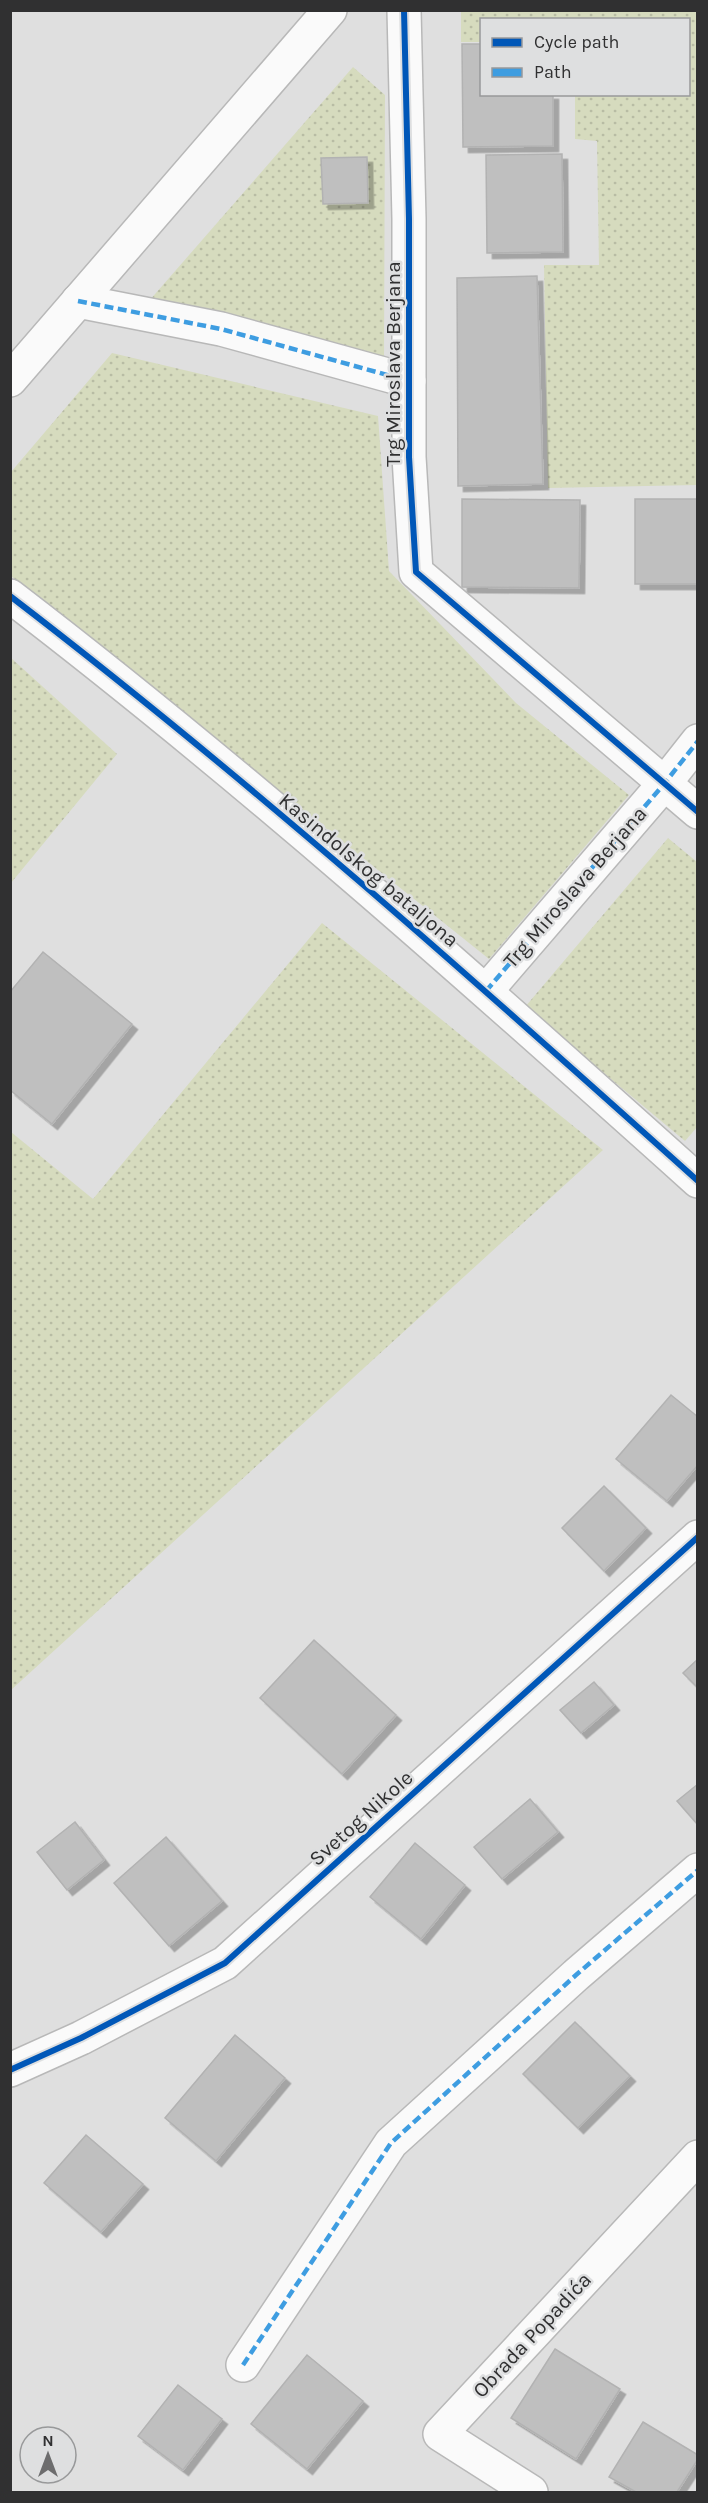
<svg xmlns="http://www.w3.org/2000/svg" width="708" height="2503" font-family="Karla,sans-serif">
<defs>
<pattern id="green-dots" width="8" height="8" patternUnits="userSpaceOnUse" patternTransform="scale(1.5)"><rect width="8" height="8" fill="#d6dbbe"/><path d="M2 2h.1M6 6h.1" fill="none" stroke="#b8bca4" stroke-width="1.8" stroke-linecap="round"/></pattern>
<filter id="shadow"><feDropShadow dx="5.5" dy="5.5" stdDeviation="0" flood-color="#0004"/></filter>
</defs>
<rect width="100%" height="100%" fill="#dfdfdf"/>
<g fill="url(#green-dots)">
<path d="M445,11H697V485L548,488L544,265H599L597,141L575,139V95L688,94V20H482L481,42H461V11Z"/>
<path d="M353,67L385,95L384,362L142,309Z"/>
<path d="M112,353L378,416L389,571L516,703L629,795L489,959L11,576V472Z"/>
<path d="M10,657L117,754L11,883H10Z"/>
<path d="M668,838L697,862L698,1126L685,1141L525,1007Z"/>
<path d="M322,923L603,1150L11,1690V1132L93,1199Z"/>
</g>
<g fill="#bfbfbf" stroke="#b2b2b2" stroke-width="1.5" filter="url(#shadow)">
<path d="M462,44H482V94H553V146L463,147Z"/>
<path d="M562,154L563,252L487,253L486,155Z"/>
<path d="M367,157L368,203L323,204L321,158Z"/>
<path d="M537,276L543,484L458,486L457,278Z"/>
<path d="M462,499L580,500L579,588L462,587Z"/>
<rect x="635" y="499" width="63" height="85"/>
<path d="M43,952L132,1024L52,1124L10,1090V992Z"/>
<path d="M671,1395L698,1417V1465L667,1501L616,1459Z"/>
<path d="M604,1486L646,1528L604,1571L562,1528Z"/>
<path d="M314,1640L396,1715L342,1774L260,1698Z"/>
<path d="M698,1659V1688L683,1673Z"/>
<path d="M594,1682L614,1705L581,1733L560,1710Z"/>
<path d="M698,1784V1825L677,1801Z"/>
<path d="M530,1799L558,1832L502,1879L474,1847Z"/>
<path d="M75,1822L104,1860L67,1890L37,1852Z"/>
<path d="M166,1837L222,1901L169,1946L114,1883Z"/>
<path d="M415,1843L465,1885L421,1939L370,1897Z"/>
<path d="M575,2022L630,2076L578,2128L523,2074Z"/>
<path d="M235,2035L285,2078L216,2161L165,2118Z"/>
<path d="M86,2135L143,2184L101,2232L44,2183Z"/>
<path d="M555,2349L620,2389L576,2459L511,2418Z"/>
<path d="M307,2355L363,2401L307,2469L251,2424Z"/>
<path d="M178,2385L222,2419L183,2470L138,2436Z"/>
<path d="M643,2422L698,2455V2459L677,2492H636L609,2477Z"/>
</g>
<g fill="none" stroke-linecap="round" stroke-linejoin="round">
<defs>
<g id="street">
<path d="M404,10L409,219V457L416,572L698,812"/>
<path d="M78,301L221,329L409,381"/>
<path d="M10,380L330,10"/>
<path d="M486,991L664,784L698,741"/>
<path d="M10,2070L81,2038L225,1963L698,1537"/>
<path d="M243,2365L391,2143L576,1975L698,1870"/>
<path d="M531,2492L440,2434L698,2157"/>
</g>
<path id="secondary" d="M10,596C249,779 474,980 698,1181"/>
</defs>
<use href="#street" stroke="#b8b8b8" stroke-width="36"/>
<use href="#secondary" stroke="#b8b8b8" stroke-width="36"/>
<use href="#street" stroke="#fafafa" stroke-width="33"/>
<use href="#secondary" stroke="#fafafa" stroke-width="33"/>
<g stroke="#3e9de1" stroke-width="4.5" stroke-dasharray="9 4.5" stroke-linecap="butt">
<path d="M78,301L221,329L409,381"/>
<path d="M486,991L664,784L698,741"/>
<path d="M243,2365L391,2143L576,1975L698,1870"/>
</g>
<defs>
<g id="cycleway">
<path d="M404,10L409,219V457L416,572L698,812"/>
<path d="M10,596C249,779 474,980 698,1181"/>
<path d="M10,2070L81,2038L225,1963L698,1537"/>
</g>
</defs>
<use href="#cycleway" stroke="#dedfe0" stroke-width="10"/>
<use href="#cycleway" stroke="#0057b8" stroke-width="6"/>
</g>
<g text-anchor="middle" dominant-baseline="central" stroke-width="5" stroke-linejoin="round" paint-order="stroke">
<g font-size="21" fill="#303031" stroke="#dedfe0">
<text transform="translate(393 364) rotate(-90)">Trg Miroslava Berjana</text>
<text transform="translate(369 870) rotate(40)">Kasindolskog bataljona</text>
<text transform="translate(575 887) rotate(-49)">Trg Miroslava Berjana</text>
<text transform="translate(361 1818) rotate(-42)">Svetog Nikole</text>
<text transform="translate(532 2335) rotate(-47)">Obrada Popadića</text>
</g>
</g>
<rect width="708" height="2503" fill="none" stroke="#303031" stroke-width="24"/>
<rect x="480" y="18" width="210" height="78" fill="#dedfe0" stroke="#98999a" stroke-width="1.5"/>
<rect x="492" y="38" width="30" height="9" fill="#0057b8" stroke="#98999a" stroke-width="1.5"/>
<text x="534" y="48" font-size="18" fill="#303031">Cycle path</text>
<rect x="492" y="68" width="30" height="9" fill="#3e9de1" stroke="#98999a" stroke-width="1.5"/>
<text x="534" y="78" font-size="18" fill="#303031">Path</text>
<g transform="translate(48 2455)"><circle r="28" fill="#dedfe0" stroke="#98999a" stroke-width="1.5"/>
<path d="M0-4.5L10 22L0 15L-10 22Z" fill="#6d6d6e"/>
<text y="-9" font-size="16" font-weight="bold" text-anchor="middle" fill="#303031">N</text>
</g>
</svg>
